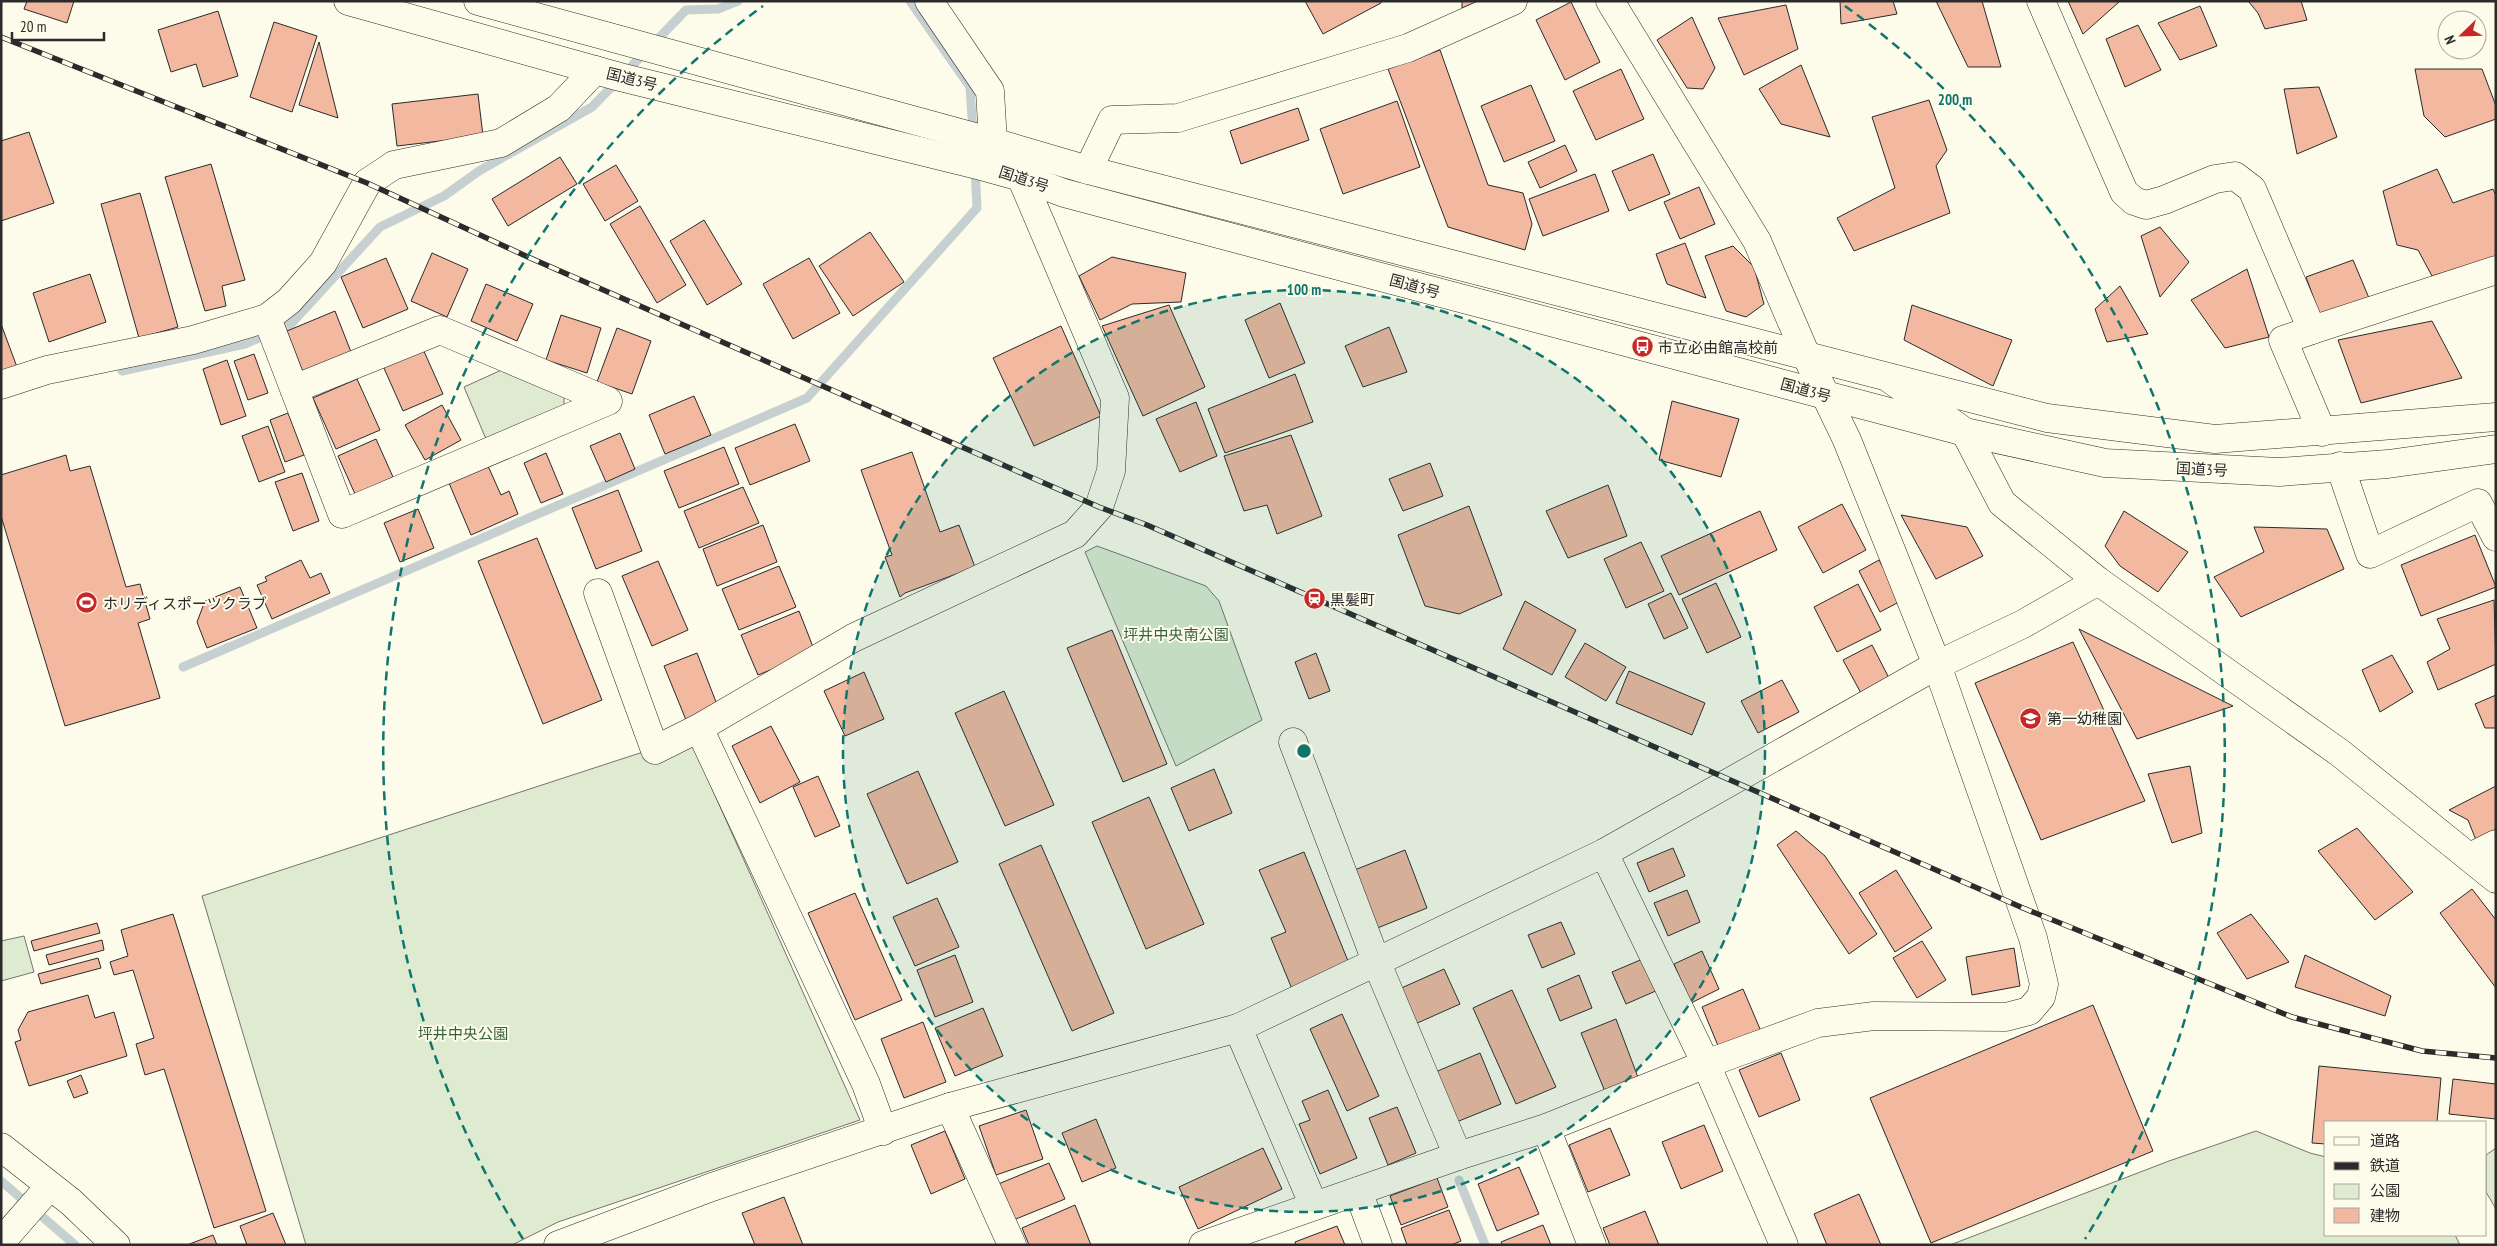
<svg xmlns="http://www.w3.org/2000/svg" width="2497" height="1246" font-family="'PT Sans Narrow','Noto Sans JP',sans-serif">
<rect width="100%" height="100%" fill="#fdfbea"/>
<g fill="#deebd1" stroke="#74746e">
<path d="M506,368L564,392V407L486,439L464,387Z"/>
<path d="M1097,546L1206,586L1219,601L1262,720L1176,766L1085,552Z"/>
<path d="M689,737L860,1120L558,1222L512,1245H306L202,896Z"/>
<path d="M24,936L34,972L1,981V941Z"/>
<path d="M2256,1131L2310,1153L2326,1157V1235H2455L2460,1245H1950L2169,1161Z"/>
<path d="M2496,1148V1209L2486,1192V1155Z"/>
</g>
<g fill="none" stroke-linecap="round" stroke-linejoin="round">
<g stroke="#c7d0d0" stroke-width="9">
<path d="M910,1L970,87L973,132"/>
<path d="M122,371L245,344L291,324L380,227L444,196L479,171L592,107L686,10L718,9L738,1"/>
<path d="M183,667L807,398L977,208L975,168"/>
<path d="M1459,1180L1485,1245"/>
<path d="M1,1181L75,1245"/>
</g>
</g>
<g fill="#f2b8a0" stroke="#2b2b2b">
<path d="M27,1H74L67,23L24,9Z"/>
<path d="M1305,1H1380L1381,3L1323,34Z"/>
<path d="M1462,1H1478L1462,8Z"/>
<path d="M1840,1H1893L1897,14L1841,24Z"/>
<path d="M1936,1H1982L2001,67H1968Z"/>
<path d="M2068,1H2119V2L2083,34Z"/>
<path d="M2248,1H2301L2307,20L2265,29L2258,13Z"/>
<path d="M1571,2L1600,62L1565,80L1536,20Z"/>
<path d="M1786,5L1798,49L1744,75L1718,18Z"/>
<path d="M2200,6L2217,46L2180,60L2158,23Z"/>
<path d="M218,11L238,76L203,87L196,64L171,72L158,30Z"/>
<path d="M1692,17L1715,68L1703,89L1687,88L1657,40Z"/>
<path d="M274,22L317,36L292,112L250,97Z"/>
<path d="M2138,25L2161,70L2125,87L2106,39Z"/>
<path d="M319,42L338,118L299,105Z"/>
<path d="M1440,50L1488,185L1523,193L1532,224L1525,250L1448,227L1388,69Z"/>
<path d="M1801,65L1830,137L1781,124L1759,89Z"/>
<path d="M1621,69L1644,119L1596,140L1573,91Z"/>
<path d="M2415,69H2482L2496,106V119L2445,137L2424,116Z"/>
<path d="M1531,85L1555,141L1504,162L1481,106Z"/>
<path d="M2319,87L2337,137L2297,154L2284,89Z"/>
<path d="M478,94L483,136L397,146L392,104Z"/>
<path d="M1929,100L1947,150L1936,166L1950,213L1854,251L1837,218L1895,188L1872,117Z"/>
<path d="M1397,101L1420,167L1343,194L1320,129Z"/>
<path d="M1298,108L1309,140L1241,164L1230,131Z"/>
<path d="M29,132L54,203L1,221V141Z"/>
<path d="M1565,145L1577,171L1540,188L1528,162Z"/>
<path d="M1653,154L1670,194L1629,211L1612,171Z"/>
<path d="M560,157L577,184L508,226L492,199Z"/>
<path d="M211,164L245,280L222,286L226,306L205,311L165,177Z"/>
<path d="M616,165L638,201L605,221L583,184Z"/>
<path d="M2437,169L2453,203L2493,189L2496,196V257L2432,276L2418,250L2397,245L2383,191Z"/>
<path d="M1595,174L1609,211L1543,236L1529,199Z"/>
<path d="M1699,187L1715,224L1680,239L1664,202Z"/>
<path d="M140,193L178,327L139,338L101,204Z"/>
<path d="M640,206L686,285L657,303L610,224Z"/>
<path d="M704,220L742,284L707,305L670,241Z"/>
<path d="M2160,227L2189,262L2160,297L2141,236Z"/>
<path d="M870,232L904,282L853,316L819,266Z"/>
<path d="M1685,243L1706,298L1667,284L1656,254Z"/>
<path d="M1733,246L1754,267L1764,304L1746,317L1726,311L1705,256Z"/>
<path d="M432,253L468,269L447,317L411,301Z"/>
<path d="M1112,257L1186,273L1181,302L1132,304L1100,320L1079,276Z"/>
<path d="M386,258L408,309L363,328L341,277Z"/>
<path d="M809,258L840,313L793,339L763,284Z"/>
<path d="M2353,260L2369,298L2321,318L2306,277Z"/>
<path d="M2247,269L2269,337L2225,348L2191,300Z"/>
<path d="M90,274L106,322L49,342L33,293Z"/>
<path d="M486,284L533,304L517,341L471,321Z"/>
<path d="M2120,286L2148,334L2107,342L2095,309Z"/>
<path d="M1280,303L1305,363L1269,378L1245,320Z"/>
<path d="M1169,305L1205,387L1143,416L1102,326Z"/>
<path d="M1912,305L2012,340L1993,386L1904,340Z"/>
<path d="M335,311L351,352L303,372L287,331Z"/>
<path d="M561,315L601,328L587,373L546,360Z"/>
<path d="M2432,321L2462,378L2361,403L2338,340Z"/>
<path d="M1,324L17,367L1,373Z"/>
<path d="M1061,326L1101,416L1034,446L993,358Z"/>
<path d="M1389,327L1407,372L1363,387L1345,346Z"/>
<path d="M617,328L651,341L632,394L597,382Z"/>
<path d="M423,349L443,394L403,411L383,366Z"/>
<path d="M254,354L268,393L248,400L234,361Z"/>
<path d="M227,360L246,416L221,425L203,369Z"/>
<path d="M1295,374L1313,422L1225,453L1208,409Z"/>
<path d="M357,379L380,430L336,449L313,398Z"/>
<path d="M694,396L711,435L665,454L649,415Z"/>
<path d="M1672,401L1739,419L1721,477L1659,460Z"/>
<path d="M1196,402L1217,456L1180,472L1156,419Z"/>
<path d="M442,405L461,440L425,460L405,425Z"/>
<path d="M288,413L304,455L285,462L270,420Z"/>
<path d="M795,424L810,461L750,485L735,448Z"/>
<path d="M268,426L285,472L259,482L242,436Z"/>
<path d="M620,433L635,469L606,482L590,446Z"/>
<path d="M1291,435L1322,516L1277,534L1267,505L1244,511L1224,456Z"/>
<path d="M376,439L393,477L355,494L338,456Z"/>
<path d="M724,447L739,484L679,508L664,471Z"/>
<path d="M912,452L940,532L959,525L975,567L905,593L900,597L885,557L892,555L861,470Z"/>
<path d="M546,453L563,494L541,503L524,463Z"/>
<path d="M66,455L70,471L90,466L126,587L140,584L150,619L138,623L160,698L65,726L1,516V475Z"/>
<path d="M1430,463L1443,496L1403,511L1389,479Z"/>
<path d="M488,466L501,495L509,491L518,514L471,535L449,483Z"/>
<path d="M302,473L319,521L293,531L275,482Z"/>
<path d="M1608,485L1627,536L1568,558L1546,511Z"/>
<path d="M743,487L759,523L699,548L684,511Z"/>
<path d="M618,490L642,551L596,569L572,508Z"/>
<path d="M1842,504L1866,550L1823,573L1798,527Z"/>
<path d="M1469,506L1502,595L1459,614L1425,606L1398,535Z"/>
<path d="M418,509L434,548L400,562L384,523Z"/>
<path d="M1760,511L1777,550L1679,595L1661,556Z"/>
<path d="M2124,511L2188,552L2158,592L2120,566L2105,546Z"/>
<path d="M1901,515L1967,527L1983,556L1936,579Z"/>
<path d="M763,525L777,562L717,586L703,549Z"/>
<path d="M2254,527L2327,529L2344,569L2241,617L2214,577L2264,552Z"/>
<path d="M2475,535L2496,587L2421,616L2401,565Z"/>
<path d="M537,538L602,700L543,724L478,561Z"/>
<path d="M1641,542L1664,591L1626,608L1604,559Z"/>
<path d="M301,560L310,578L321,573L330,593L272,619L257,585L267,581L265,577Z"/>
<path d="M1879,560L1901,601L1880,612L1859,571Z"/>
<path d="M658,561L688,630L652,646L622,576Z"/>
<path d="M779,566L796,607L739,630L722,589Z"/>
<path d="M1716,583L1741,637L1707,653L1682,599Z"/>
<path d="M1858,584L1881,630L1837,652L1814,607Z"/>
<path d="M240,587L257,628L207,648L197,622L205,601Z"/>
<path d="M1671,593L1688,628L1664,639L1648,604Z"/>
<path d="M2494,600L2496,664L2438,690L2427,662L2450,649L2437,619Z"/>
<path d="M1525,601L1576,630L1552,675L1503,649Z"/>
<path d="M799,611L815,652L758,675L741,635Z"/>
<path d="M2079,629L2233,706L2137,739Z"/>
<path d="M1112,630L1167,764L1123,782L1067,648Z"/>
<path d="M2073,642L2145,801L2041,840L1975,683Z"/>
<path d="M1585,643L1626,667L1606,701L1565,677Z"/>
<path d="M1872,645L1890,680L1862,695L1843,660Z"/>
<path d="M697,653L718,707L686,720L664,666Z"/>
<path d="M1316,653L1330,691L1309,699L1295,662Z"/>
<path d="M2392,655L2413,692L2380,712L2362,670Z"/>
<path d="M1629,671L1705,703L1692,735L1616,703Z"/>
<path d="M864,672L884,719L845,736L824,691Z"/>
<path d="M1782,680L1799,712L1758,733L1741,701Z"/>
<path d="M1004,691L1054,805L1005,826L955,713Z"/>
<path d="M2496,695V728H2485L2475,704Z"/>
<path d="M771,726L800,782L760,803L732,746Z"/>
<path d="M2190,766L2202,833L2172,843L2148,774Z"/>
<path d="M1214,769L1232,813L1189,831L1171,788Z"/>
<path d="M918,771L958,862L907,884L867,794Z"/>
<path d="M818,776L840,826L815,837L793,787Z"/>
<path d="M2496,786V829L2476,840L2468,820L2449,810Z"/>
<path d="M1149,797L1204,924L1146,949L1092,822Z"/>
<path d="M2357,828L2413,892L2375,920L2318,851Z"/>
<path d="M1796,831L1825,856L1877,934L1849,954L1777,845Z"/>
<path d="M1041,845L1114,1013L1072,1031L999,864Z"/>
<path d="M1673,848L1685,876L1649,892L1637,863Z"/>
<path d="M1405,850L1427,908L1375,929L1352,871Z"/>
<path d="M1304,852L1350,966L1292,989L1271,938L1286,932L1259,870Z"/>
<path d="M1896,870L1932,928L1895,952L1859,893Z"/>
<path d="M2472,889L2496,920V988L2440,913Z"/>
<path d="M1687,890L1700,922L1668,936L1654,903Z"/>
<path d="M855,893L902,1000L855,1020L808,913Z"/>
<path d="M937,898L959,947L915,966L893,917Z"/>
<path d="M173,914L266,1211L214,1228L164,1069L145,1075L136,1044L154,1038L133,970L114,975L110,962L128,956L121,930Z"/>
<path d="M2251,914L2289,962L2247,979L2217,933Z"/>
<path d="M1561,922L1575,954L1542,968L1528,935Z"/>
<path d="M97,923L100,933L34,951L31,941Z"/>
<path d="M102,940L104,950L49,965L46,955Z"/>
<path d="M1922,941L1946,980L1917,998L1893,958Z"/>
<path d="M2014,948L2020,986L1972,995L1966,957Z"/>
<path d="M1702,951L1719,989L1691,1003L1674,964Z"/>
<path d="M955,955L973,1002L935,1017L917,970Z"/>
<path d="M2305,955L2391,996L2385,1016L2295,987Z"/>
<path d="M98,958L101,968L41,984L38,974Z"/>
<path d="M1645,958L1658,990L1626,1004L1612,972Z"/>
<path d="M1444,969L1460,1004L1413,1025L1397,990Z"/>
<path d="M1579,975L1592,1008L1560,1021L1547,989Z"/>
<path d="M1743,989L1763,1036L1721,1053L1702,1007Z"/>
<path d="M1512,990L1556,1087L1516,1104L1473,1008Z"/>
<path d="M88,995L95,1018L114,1012L127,1056L29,1086L15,1042L21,1040L18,1030L28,1012Z"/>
<path d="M2093,1005L2153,1151L1931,1243L1870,1098Z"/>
<path d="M983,1008L1003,1056L955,1076L935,1028Z"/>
<path d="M1342,1014L1379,1096L1347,1111L1310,1029Z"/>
<path d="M1616,1019L1639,1080L1606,1094L1581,1033Z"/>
<path d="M923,1022L946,1082L904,1098L881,1039Z"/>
<path d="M1480,1053L1501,1104L1454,1123L1433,1073Z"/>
<path d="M1781,1053L1800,1100L1759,1117L1739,1070Z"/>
<path d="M2319,1066L2441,1078L2437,1122H2326V1144L2312,1143Z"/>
<path d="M81,1075L88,1093L74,1098L67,1081Z"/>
<path d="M2453,1079L2496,1084V1119L2449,1114Z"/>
<path d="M1328,1090L1357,1158L1320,1174L1299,1124L1310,1120L1302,1101Z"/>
<path d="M1397,1107L1416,1153L1388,1165L1369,1118Z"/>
<path d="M1026,1110L1043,1159L996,1175L979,1126Z"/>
<path d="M1096,1119L1116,1168L1082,1182L1062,1133Z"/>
<path d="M1704,1125L1723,1171L1681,1189L1662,1142Z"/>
<path d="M1610,1128L1630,1175L1588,1192L1569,1145Z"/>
<path d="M945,1131L965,1179L931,1194L911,1145Z"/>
<path d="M1263,1148L1282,1189L1198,1229L1179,1187Z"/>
<path d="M1049,1163L1065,1199L1011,1221L996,1185Z"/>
<path d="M1519,1167L1539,1214L1497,1231L1478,1184Z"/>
<path d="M1437,1178L1448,1207L1401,1225L1390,1196Z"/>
<path d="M1859,1194L1881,1245H1827L1814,1214Z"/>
<path d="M784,1197L803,1245H755L742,1213Z"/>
<path d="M1075,1205L1091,1245H1029L1022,1228Z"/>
<path d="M1449,1210L1461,1241L1451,1245H1407L1401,1228Z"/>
<path d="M1645,1211L1659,1245H1610L1603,1228Z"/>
<path d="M273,1213L286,1245H247L240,1226Z"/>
<path d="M1543,1225L1551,1245H1502L1501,1242Z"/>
<path d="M1337,1226L1345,1245H1296L1295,1242Z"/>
<path d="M213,1235L217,1245H187Z"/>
</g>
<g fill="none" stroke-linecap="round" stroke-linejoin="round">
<defs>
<g id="minor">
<path d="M929,1L990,91L993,142"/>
<path d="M2041,1L2124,192L2134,201L2146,205L2164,200L2215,179L2235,176L2252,189L2312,330L2283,340L2322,432"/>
<path d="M1088,170L1112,120L1178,118L1408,48L1513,1"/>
<path d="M267,318L342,514L608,401L440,330L294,389"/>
<path d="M2312,330L2496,270"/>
<path d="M1890,379L1965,432L2002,503L2098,581L2340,753L2496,879"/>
<path d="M1,385L47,370L193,340L267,318L289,301L323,263L367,183L394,165L501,143L559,108L595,70"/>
<path d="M2340,466L2370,554L2478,503L2496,537"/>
<path d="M598,593L655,750L699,728"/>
<path d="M1293,742L1376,961L1458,1156"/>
<path d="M1604,853L1706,1064L1784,1245"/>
<path d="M2470,857L2496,844"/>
<path d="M1238,1028L1314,1206"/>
<path d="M950,1107L1012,1245"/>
<path d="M1546,1128L1592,1245"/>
<path d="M883,1131L866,1084L699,728L853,638L1075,534L1099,507L1111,471L1115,398L1021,177"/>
<path d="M1,1147L71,1202L116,1245"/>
<path d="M1358,1191L1378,1245"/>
<path d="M1,1242L50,1186"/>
<path d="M558,1245L712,1187L950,1107L1238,1028L1604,853L1937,665L2023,624L2098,581"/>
<path d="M1203,1245L1458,1156L1546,1128L1706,1064L1818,1023L1874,1016L2006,1017L2029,1011L2041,997L2044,984L2033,938L1937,665L1847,440L1806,355L1757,241L1610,1"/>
</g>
<g id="highway">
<path d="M348,1L620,77L981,166L1021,177L1064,193L1965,432L2105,463L2279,472L2388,464L2496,449"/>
<path d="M478,1L993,142L1088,170L2047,418L2215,439L2496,417"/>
</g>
</defs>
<use href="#minor" stroke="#2b2b2b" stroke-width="29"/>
<use href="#highway" stroke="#2b2b2b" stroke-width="29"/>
<use href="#minor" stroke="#fdfbea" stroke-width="28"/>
<use href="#highway" stroke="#fdfbea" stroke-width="28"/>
<defs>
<path id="rail" d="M1,37L367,183L528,257L1099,507L1147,525L2023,908L2292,1017L2422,1051L2496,1058"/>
</defs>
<use href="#rail" stroke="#2b2b2b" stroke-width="5.5"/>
<use href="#rail" stroke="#fdfbea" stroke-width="4" stroke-dasharray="11" stroke-linecap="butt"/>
</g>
<circle cx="1304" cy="751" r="461" fill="#0f766e" fill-opacity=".12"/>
<g fill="none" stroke="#0f766e" stroke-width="2.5" stroke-dasharray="9 6">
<circle cx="1304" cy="751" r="461"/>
<path d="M523 1239A921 921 0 0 1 763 6M1845 6A921 921 0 0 1 2085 1239"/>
</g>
<defs>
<symbol id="bus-disc" viewBox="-11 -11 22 22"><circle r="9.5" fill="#c62828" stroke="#fdfbea"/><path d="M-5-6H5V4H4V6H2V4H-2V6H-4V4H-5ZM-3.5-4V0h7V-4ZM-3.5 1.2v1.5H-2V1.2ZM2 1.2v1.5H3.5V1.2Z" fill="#fff"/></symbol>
<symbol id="station-disc" viewBox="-11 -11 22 22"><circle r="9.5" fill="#c62828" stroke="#fdfbea"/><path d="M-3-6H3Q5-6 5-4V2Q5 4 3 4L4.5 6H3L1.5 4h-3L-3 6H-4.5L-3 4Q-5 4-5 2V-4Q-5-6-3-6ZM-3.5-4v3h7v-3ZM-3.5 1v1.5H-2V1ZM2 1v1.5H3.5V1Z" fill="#fff"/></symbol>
<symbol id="stadium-disc" viewBox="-11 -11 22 22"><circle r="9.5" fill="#c62828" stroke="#fdfbea"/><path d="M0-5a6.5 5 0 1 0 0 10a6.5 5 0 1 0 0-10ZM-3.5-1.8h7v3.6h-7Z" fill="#fff"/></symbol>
<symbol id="school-disc" viewBox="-11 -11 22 22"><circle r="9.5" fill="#c62828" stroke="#fdfbea"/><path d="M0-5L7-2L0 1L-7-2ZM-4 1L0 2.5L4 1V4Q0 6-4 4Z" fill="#fff"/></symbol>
</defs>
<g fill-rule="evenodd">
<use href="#bus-disc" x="1630" y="334" width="25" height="25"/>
<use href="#station-disc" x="1302" y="586" width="25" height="25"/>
<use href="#stadium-disc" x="74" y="590" width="25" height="25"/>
<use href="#school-disc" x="2018" y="706" width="25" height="25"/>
</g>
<g text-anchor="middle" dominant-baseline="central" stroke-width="4" stroke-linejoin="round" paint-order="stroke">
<g font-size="15" fill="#2b2b2b" stroke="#fdfbea">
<text transform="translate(632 79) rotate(14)">国道3号</text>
<text transform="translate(1024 179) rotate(18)">国道3号</text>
<text transform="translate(1415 286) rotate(15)">国道3号</text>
<text transform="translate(1806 390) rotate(15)">国道3号</text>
<text transform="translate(2202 469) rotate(3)">国道3号</text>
</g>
<g font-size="15" fill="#2b2b2b" stroke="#fdfbea" text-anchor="start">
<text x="1658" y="347">市立必由館高校前</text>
<text x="1330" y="599">黒髪町</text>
<text x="103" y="603">ホリディスポーツクラブ</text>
<text x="2047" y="718">第一幼稚園</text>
</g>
<g font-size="15" fill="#34623c" stroke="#fdfbea">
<text x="1176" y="634">坪井中央南公園</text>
<text x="463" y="1033">坪井中央公園</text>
</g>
</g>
<circle cx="1304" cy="751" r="8" fill="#0f766e" stroke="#fdfbea" stroke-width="2.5"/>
<g font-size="15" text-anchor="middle" font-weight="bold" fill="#0f766e" stroke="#fdfbea" stroke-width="4" stroke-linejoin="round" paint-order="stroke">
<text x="1955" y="105">200 m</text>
<text x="1304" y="295">100 m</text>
</g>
<rect width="2497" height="1246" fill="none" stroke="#2b2b2b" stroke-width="5"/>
<rect x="2324" y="1121" width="162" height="115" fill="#fdfbea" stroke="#a9a89e"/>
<rect x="2334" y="1137" width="25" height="8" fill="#fdfbea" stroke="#a9a89e"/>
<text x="2370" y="1146" font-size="15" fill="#2b2b2b">道路</text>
<rect x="2334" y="1162" width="25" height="8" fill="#2b2b2b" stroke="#a9a89e"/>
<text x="2370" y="1171" font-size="15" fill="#2b2b2b">鉄道</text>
<rect x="2334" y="1184" width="25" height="15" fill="#deebd1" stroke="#a9a89e"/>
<text x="2370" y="1196" font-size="15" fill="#2b2b2b">公園</text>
<rect x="2334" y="1208" width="25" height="15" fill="#f2b8a0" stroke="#a9a89e"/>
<text x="2370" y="1221" font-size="15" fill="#2b2b2b">建物</text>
<g transform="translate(2462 35) rotate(247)"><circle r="24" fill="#fdfbea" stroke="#a9a89e"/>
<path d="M0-4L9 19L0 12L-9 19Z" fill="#c62828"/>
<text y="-8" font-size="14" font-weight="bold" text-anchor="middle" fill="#2b2b2b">N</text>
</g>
<path d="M12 32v8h92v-8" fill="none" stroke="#2b2b2b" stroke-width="2.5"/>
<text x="20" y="32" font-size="15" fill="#2b2b2b" stroke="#fdfbea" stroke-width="4" paint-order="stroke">20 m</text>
</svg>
